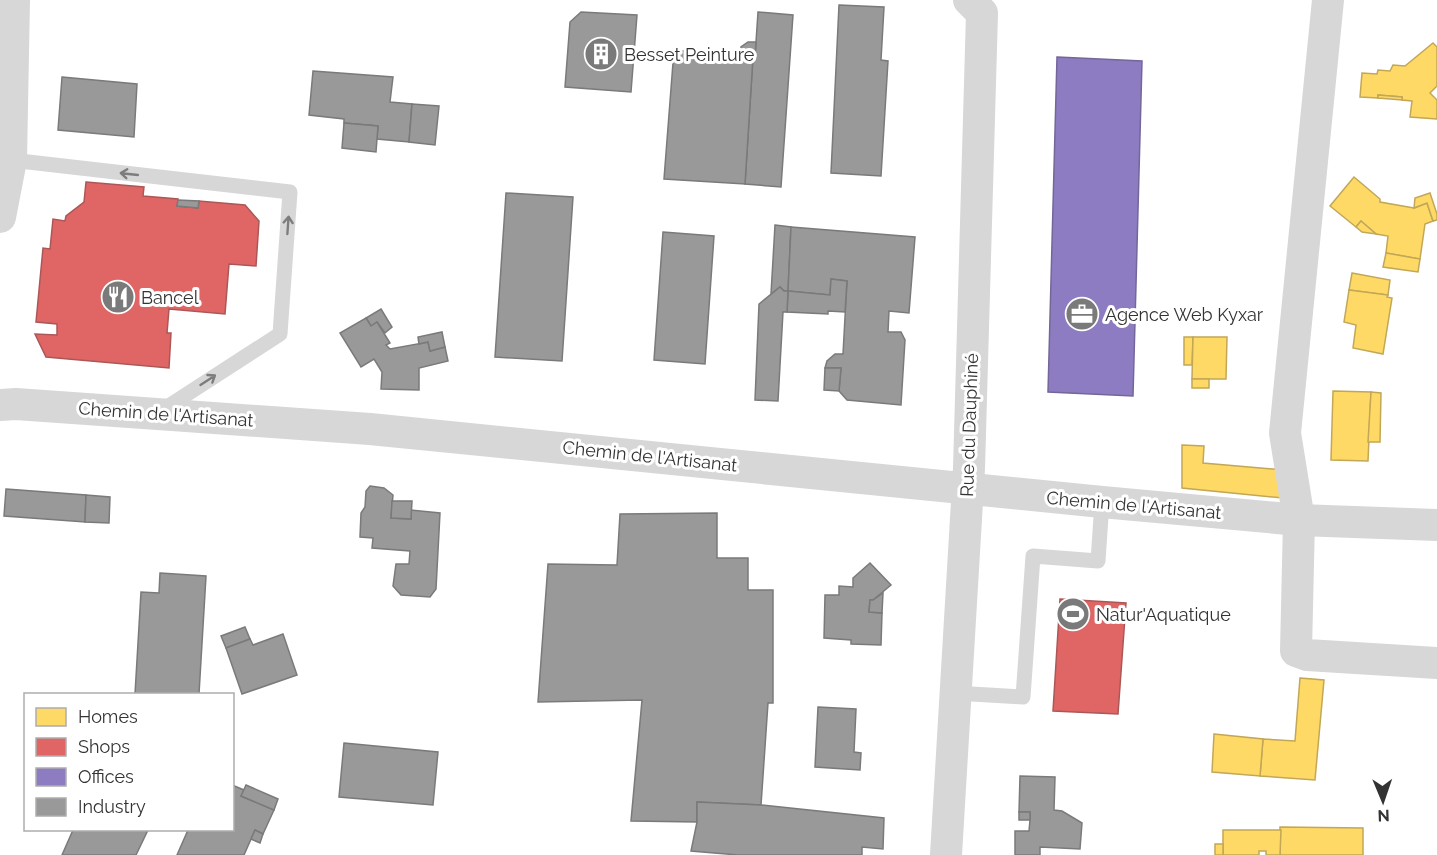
<svg xmlns="http://www.w3.org/2000/svg" width="1437" height="855" font-family="Raleway,sans-serif">
<rect width="100%" height="100%" fill="#fff"/>
<g fill="#ffd966" stroke="#c2a757" stroke-width="1.5">
<path d="M1433,43L1437,47V86L1430,93L1437,100V119L1410,117L1412,101L1402,100V97L1378,95V98L1360,97L1362,73L1377,74L1378,70L1390,71L1393,65L1405,66Z"/>
<path d="M1378,95L1402,97V100L1378,98Z"/>
<path d="M1354,177L1380,199V202L1414,208L1427,203L1433,221L1425,224L1420,259L1386,253L1388,236L1376,234L1361,221L1356,227L1330,206Z"/>
<path d="M1430,193L1437,214V220L1433,221L1427,203L1414,208L1415,198Z"/>
<path d="M1361,221L1376,234L1362,232L1356,227Z"/>
<path d="M1386,253L1420,259L1418,272L1383,267Z"/>
<path d="M1352,273L1390,280L1388,295L1349,290Z"/>
<path d="M1349,290L1388,295L1387,297L1392,298L1383,354L1353,348L1356,325L1344,322Z"/>
<path d="M1184,337H1193L1192,365H1184Z"/>
<path d="M1193,337H1227L1226,379H1192Z"/>
<rect x="1192" y="379" width="17" height="9"/>
<path d="M1333,391L1371,392L1368,461L1331,460Z"/>
<path d="M1371,392L1381,393L1380,442H1368Z"/>
<path d="M1182,445L1204,446L1203,463L1285,470L1283,498L1182,488Z"/>
<path d="M1300,678L1324,680L1315,780L1260,776L1263,739L1295,741Z"/>
<path d="M1214,734L1263,739L1260,776L1212,772Z"/>
<path d="M1280,827L1363,828V855H1280Z"/>
<path d="M1223,830H1281L1280,855H1266V851H1259V855H1223Z"/>
<rect x="1215" y="844" width="8" height="11"/>
</g>
<g fill="#e06666" stroke="#ac5757" stroke-width="1.5">
<path d="M86,182L144,187L143,196L178,199L177,206L198,208L199,201L245,205L259,221L256,266L229,264L225,314L169,309L167,333H171L169,368L46,357L35,334L57,335V324L36,322L43,248L50,249L53,219L65,221L66,216L84,202Z"/>
<path d="M1060,599L1126,603L1118,714L1053,711Z"/>
</g>
<path fill="#8e7cc3" stroke="#736698" stroke-width="1.5" d="M1057,57L1142,61L1133,396L1048,392Z"/>
<g fill="#999" stroke="#7a7a7a" stroke-width="1.5">
<path d="M839,5L884,7L881,60L888,61L881,176L831,173Z"/>
<path d="M581,12L637,15L631,92L565,87L570,22Z"/>
<path d="M758,12L793,15L781,187L745,184L753,57H755Z"/>
<path d="M748,42H756L755,57L741,56V47Z"/>
<path d="M674,50L753,57L745,184L664,179Z"/>
<path d="M313,71L393,77L390,102L412,104L409,142L377,139L378,126L344,123V119L309,115Z"/>
<path d="M62,77L137,84L134,137L58,130Z"/>
<path d="M412,104L439,106L435,145L409,142Z"/>
<path d="M344,123L378,126L376,152L342,148Z"/>
<path d="M506,193L573,197L562,361L495,357Z"/>
<path d="M178,200L199,201L198,208L177,206Z"/>
<path d="M775,225L791,227L788,291H784L780,287L771,294Z"/>
<path d="M791,227L915,237L909,313L889,311L888,332H901L905,340L901,405L847,400L839,391L841,368H825L827,361L835,354H843L847,281L831,279L830,295L788,291Z"/>
<path d="M663,232L714,236L705,364L654,360Z"/>
<path d="M831,279L847,281L845,312L828,311V314L787,312L788,291L830,295Z"/>
<path d="M780,287L784,291H788L787,312H783L778,401L755,400L759,304Z"/>
<path d="M381,309L392,327L385,333L377,322L371,326L366,318Z"/>
<path d="M366,318L371,326L377,322L390,343L386,345L390,349L428,342L430,351L445,347L448,361L419,368V390L381,389L382,372L374,359L361,367L340,333Z"/>
<path d="M442,332L445,347L430,351L428,342L419,344L418,337Z"/>
<path d="M825,368H841L839,391L824,390Z"/>
<path d="M370,486L384,488L393,495L391,518L411,519V510L440,513L436,589L430,597L401,595L393,586L396,564H409L410,551L372,548L373,538L360,537L361,513L365,507L366,491Z"/>
<path d="M6,489L86,495L85,522L4,516Z"/>
<path d="M86,495L110,497L109,523L85,522Z"/>
<path d="M392,501H412L411,519L391,518Z"/>
<path d="M717,513V558H748V590H773V703H768L761,805L697,802V822L631,821L642,700L538,702L548,564L617,565L620,514Z"/>
<path d="M870,563L891,585L873,600H870L869,612L882,613L881,645L851,644V640L824,638L825,595H839V586L853,587V578Z"/>
<path d="M160,573L206,576L199,694H135L141,592L159,593Z"/>
<path d="M883,593L882,613L869,612L870,600H873Z"/>
<path d="M245,627L250,639L226,648L221,636Z"/>
<path d="M283,634L297,675L242,694L226,648L250,639L253,645Z"/>
<path d="M818,707L856,709L854,752L861,753L860,770L815,767Z"/>
<path d="M344,743L438,752L433,805L339,797Z"/>
<path d="M1020,776L1055,777L1054,810L1062,811L1082,823L1080,849L1040,847V855H1015V831H1029L1030,820V812H1019Z"/>
<path d="M232,785L244,790L241,796L274,810L263,834L255,830L244,855H177L188,830H232Z"/>
<path d="M246,785L278,799L274,810L241,796Z"/>
<path d="M697,802L761,805L884,818L883,849L862,847V855H738L691,851L697,822Z"/>
<rect x="1019" y="812" width="11" height="8"/>
<path d="M73,830H148L136,855H62Z"/>
<path d="M255,830L263,834L260,843L251,839Z"/>
</g>
<g fill="none" stroke-linecap="round" stroke-linejoin="round">
<g stroke="#d7d7d7" stroke-width="15">
<path d="M11,160L290,192L280,334L161,411"/>
<path d="M955,693L1023,697L1033,556L1098,561L1102,502"/>
</g>
<g stroke="#d7d7d7" stroke-width="32">
<path d="M1328,0L1285,433L1299,520L1296,651L1307,655L1437,663"/>
<path d="M0,217L11,160L14,0"/>
<path d="M0,405L16,404L370,429L1102,502L1299,520L1437,525"/>
<path d="M946,855L969,468L982,13L969,0"/>
</g>
</g>
<defs><path id="oneway-shaft" d="M-6 0H5M1.5-3L5.5 0L1.5 3" fill="none" stroke-width="1.6" stroke-linecap="round" stroke-linejoin="round" transform="scale(1.5)"/></defs>
<g stroke="#7d7d7d">
<use href="#oneway-shaft" transform="translate(129 174) rotate(-174)"/>
<use href="#oneway-shaft" transform="translate(288 225) rotate(-86)"/>
<use href="#oneway-shaft" transform="translate(208 380) rotate(-33)"/>
</g>
<defs>
<symbol id="building-disc" viewBox="-11 -11 22 22"><circle r="9.5" fill="#7a7a7a" stroke="#fff"/><path d="M-4-6H4V6H1V3H-1V6H-4ZM-2.5-4.3h1.7v1.8h-1.7ZM.8-4.3h1.7v1.8H.8ZM-2.5-1h1.7V.8h-1.7ZM.8-1h1.7V.8H.8Z" fill="#fff"/></symbol>
<symbol id="restaurant-disc" viewBox="-11 -11 22 22"><circle r="9.5" fill="#7a7a7a" stroke="#fff"/><path d="M-5-6h1v4h1v-4h1v4h1v-4h1v5L-1.5 .5V6h-2V.5L-5-1ZM5-6V6H3V1.5H1.5Q1.5-4 5-6Z" fill="#fff"/></symbol>
<symbol id="office-disc" viewBox="-11 -11 22 22"><circle r="9.5" fill="#7a7a7a" stroke="#fff"/><path d="M-6-3h4V-5.5h4V-3h4V5H-6ZM-1-4.5V-3h2v-1.5ZM-6 0V1H6V0Z" fill="#fff"/></symbol>
<symbol id="stadium-disc" viewBox="-11 -11 22 22"><circle r="9.5" fill="#7a7a7a" stroke="#fff"/><path d="M0-5a6.5 5 0 1 0 0 10a6.5 5 0 1 0 0-10ZM-3.5-1.8h7v3.6h-7Z" fill="#fff"/></symbol>
</defs>
<g fill-rule="evenodd">
<use href="#building-disc" x="582" y="35" width="38" height="38"/>
<use href="#restaurant-disc" x="99" y="278" width="38" height="38"/>
<use href="#office-disc" x="1063" y="295" width="38" height="38"/>
<use href="#stadium-disc" x="1054" y="595" width="38" height="38"/>
</g>
<g text-anchor="middle" dominant-baseline="central" stroke-width="6" stroke-linejoin="round" paint-order="stroke">
<g font-size="18" fill="#333" stroke="#fff" text-anchor="start">
<text x="624" y="54">Besset Peinture</text>
<text x="141" y="297">Bancel</text>
<text x="1105" y="314">Agence Web Kyxar</text>
<text x="1096" y="614">Natur'Aquatique</text>
</g>
<g font-size="18" fill="#333" stroke="#fff">
<text transform="translate(166 414) rotate(4)">Chemin de l'Artisanat</text>
<text transform="translate(969 425) rotate(-88)">Rue du Dauphiné</text>
<text transform="translate(650 456) rotate(6)">Chemin de l'Artisanat</text>
<text transform="translate(1134 505) rotate(5)">Chemin de l'Artisanat</text>
</g>
</g>
<rect x="24" y="693" width="210" height="138" fill="#ffffff" stroke="#adadad" stroke-width="1.5"/>
<rect x="36" y="708" width="30" height="18" fill="#ffd966" stroke="#adadad" stroke-width="1.5"/>
<text x="78" y="723" font-size="18" fill="#333333">Homes</text>
<rect x="36" y="738" width="30" height="18" fill="#e06666" stroke="#adadad" stroke-width="1.5"/>
<text x="78" y="753" font-size="18" fill="#333333">Shops</text>
<rect x="36" y="768" width="30" height="18" fill="#8e7cc3" stroke="#adadad" stroke-width="1.5"/>
<text x="78" y="783" font-size="18" fill="#333333">Offices</text>
<rect x="36" y="798" width="30" height="18" fill="#999999" stroke="#adadad" stroke-width="1.5"/>
<text x="78" y="813" font-size="18" fill="#333333">Industry</text>
<g transform="translate(1383 801) rotate(178)" stroke="#ffffff" stroke-width="4.5" paint-order="stroke">
<path d="M0-4.5L10 22L0 15L-10 22Z" fill="#333333"/>
<text y="-9" font-size="16" font-weight="bold" text-anchor="middle" fill="#333333">N</text>
</g>
</svg>
